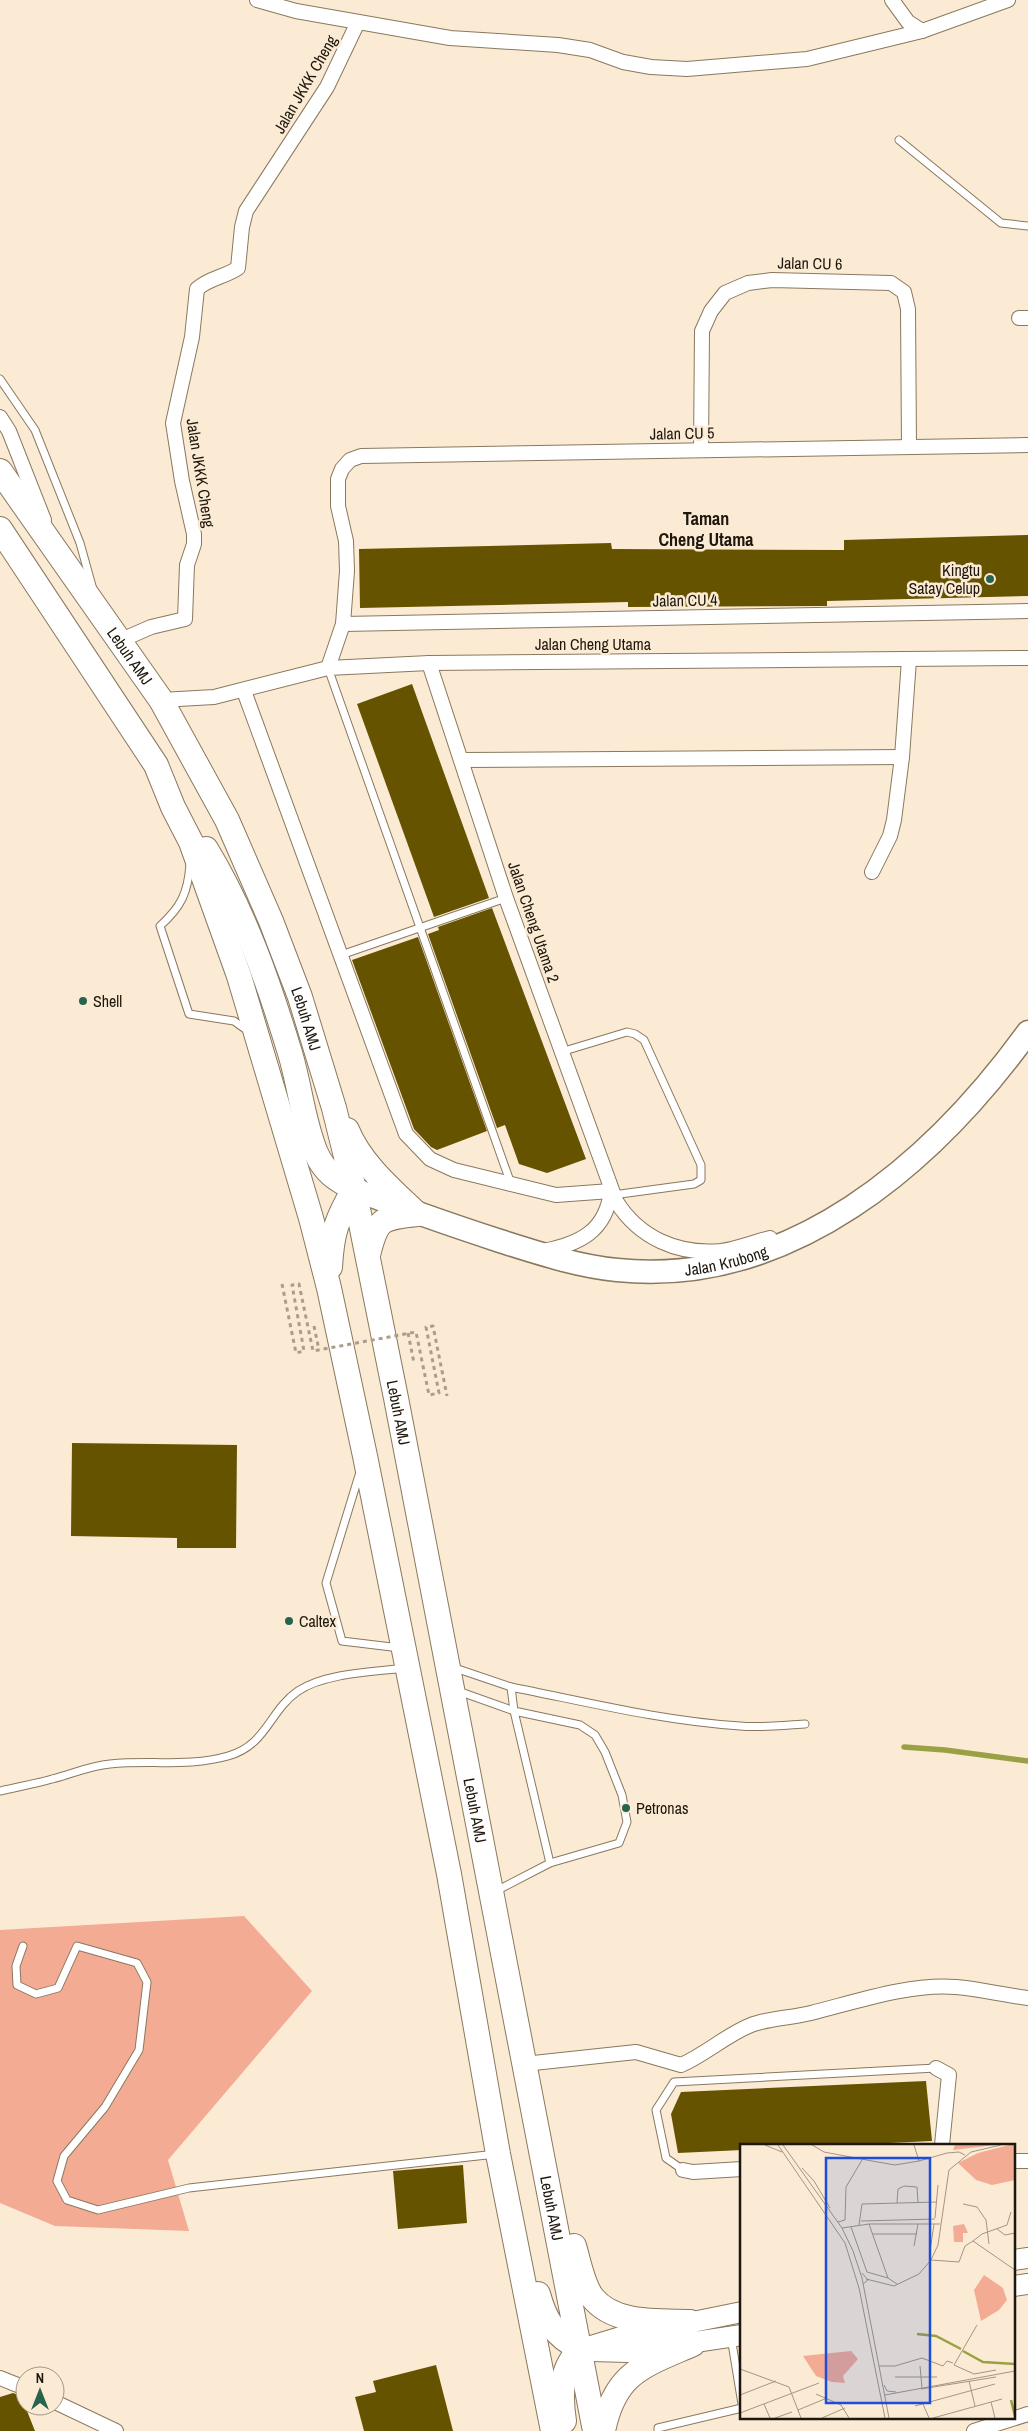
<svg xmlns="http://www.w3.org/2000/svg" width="1028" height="2431" font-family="'Archivo Narrow',sans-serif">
<rect width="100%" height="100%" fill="#fcebd4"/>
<path fill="#f4ab93" d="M244,1916L312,1991L168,2160L189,2231L55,2226L0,2203V1930Z"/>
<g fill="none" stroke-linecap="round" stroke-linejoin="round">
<path stroke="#9aa145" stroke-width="5.5" d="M904,1747L945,1750L1028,1761"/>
</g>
<g fill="#655300">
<path d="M1028,535V596L827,601V606L628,607V602L360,608L359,549L611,543L612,549L844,550V540Z"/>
<path d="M412,684L489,898L434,917L357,704Z"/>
<path d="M492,908L586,1159L547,1173L519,1164L505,1125L497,1128L428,934L439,930L438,927Z"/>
<path d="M418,937L487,1131L437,1150L431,1147L414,1129L352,960Z"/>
<path d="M72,1443L237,1445L236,1548H177V1538L71,1536Z"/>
<path d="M926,2081L932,2141L847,2145H742V2150L678,2153L671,2114L681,2092Z"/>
<path d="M463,2165L467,2223L398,2229L393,2171Z"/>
<path d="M436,2365L453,2431H364L355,2397L376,2392L373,2381Z"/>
<path d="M13,2393L21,2396L35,2431H0V2397Z"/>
</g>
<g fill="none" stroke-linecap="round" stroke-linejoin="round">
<defs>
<g id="service">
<path d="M899,140L1001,223L1028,226"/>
<path d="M0,379L35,430L80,543L92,586"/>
<path d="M328,668L511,1184"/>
<path d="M190,864C188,893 181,907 160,926L189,1014L234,1021L248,1031"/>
<path d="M341,955L506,898"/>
<path d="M561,1052L627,1032L635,1034L644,1040L701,1165V1180L694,1184L613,1195"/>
<path d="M360,1472L326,1583L342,1641L400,1648"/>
<path d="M452,1667L511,1687"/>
<path d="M458,1691L514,1711L550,1863L496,1891"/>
<path d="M0,1791C17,1787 35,1784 52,1779C72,1774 89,1766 110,1764C149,1760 190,1767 228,1756C267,1745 269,1711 298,1691C325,1673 373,1672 405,1668"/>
<path d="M550,1863L619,1843L627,1822L622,1795L605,1752L595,1735L580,1725L514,1711L511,1687C587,1702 662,1721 740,1726C761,1728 784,1725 805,1724"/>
<path d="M23,1946L16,1966L17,1985L36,1994L58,1988L77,1946L137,1963L147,1982L139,2050L105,2107L64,2156L57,2181L67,2200L98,2210L189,2188L496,2154"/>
<path d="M683,2170L666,2158L656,2110L674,2082L936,2068"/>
<path d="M731,2337L742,2404"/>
<path d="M658,2431V2428L742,2408"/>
</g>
<g id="minor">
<path d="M257,0L296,11L450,38L558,45L590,50L623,62L651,67L687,69L807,59L922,31"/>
<path d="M892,0L908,22L922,31L1008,0"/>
<path d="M1019,318H1028"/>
<path d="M0,417L9,431L44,520"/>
<path d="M701,450L702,331L711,311L725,293L748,283L772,280L891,283L904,292L908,309L909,446"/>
<path d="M343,624L1028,611"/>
<path d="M119,641L151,627L185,619L187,565L194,544V534L182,481L173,423L192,337L197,289C209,278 225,277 238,268L242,227L246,211L327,87L358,22"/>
<path d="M429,663L506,898L616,1201C639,1238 678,1255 721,1251C737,1249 754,1242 770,1238"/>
<path d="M328,668L343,624L347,571L346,541L338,506V479L342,469L350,460L361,456L1028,445"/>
<path d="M244,691L406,1134L430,1159L454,1170L556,1195L611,1191"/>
<path d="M161,700L214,697L328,668L429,663L1028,658"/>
<path d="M461,760L902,757"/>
<path d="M872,872L890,836L894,820L902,757L909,660"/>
<path d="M543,1251C580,1244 606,1231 611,1191"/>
<path d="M524,2064L636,2052L681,2065C706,2054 726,2035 751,2025C769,2018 791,2018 811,2013C855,2002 910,1983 956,1987C980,1989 1004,1995 1028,1998"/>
<path d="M936,2068L949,2075L942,2145"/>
<path d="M1014,2161H1028"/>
<path d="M683,2170L693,2172L742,2169"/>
<path d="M0,2378L25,2388"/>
<path d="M55,2402L116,2431"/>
<path d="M974,2431L1028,2414"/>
</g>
<g id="secondary">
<path d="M1014,2260L1028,2258"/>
<path d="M1014,2286L1028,2284"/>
<path d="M581,2349L624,2336L742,2312"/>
<path d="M592,2351L628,2352L742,2335"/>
</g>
<g id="primary">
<path id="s1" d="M354,1189C402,1208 451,1225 500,1241C538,1253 577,1266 617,1270C790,1288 933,1163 1028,1032"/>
</g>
<g id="trunk">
<path id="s2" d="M0,471L161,700L227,820L271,921L300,997L334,1108L354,1189L396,1398L595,2431"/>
<path d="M0,529L156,765L173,807L191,842L239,976L311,1218L329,1288L365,1456L449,1874L498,2154L553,2431"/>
<path d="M206,849C244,911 269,984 290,1053C300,1086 303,1122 316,1153C325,1173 336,1179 354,1189"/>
<path d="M347,1130C361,1164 391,1189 417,1214"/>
<path d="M368,1255C377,1219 380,1218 417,1214"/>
<path d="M330,1267C332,1231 337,1219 354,1189"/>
<path d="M574,2246C579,2262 582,2283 592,2297C614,2325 658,2321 690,2322"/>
<path d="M538,2294C545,2320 555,2337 581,2349"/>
<path d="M564,2421C560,2395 560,2368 581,2349"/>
<path d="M603,2431C615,2372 643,2366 693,2344"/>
</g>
</defs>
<use href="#service" stroke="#8a785e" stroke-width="9"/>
<use href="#minor" stroke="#8a785e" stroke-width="16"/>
<use href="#secondary" stroke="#8a785e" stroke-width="22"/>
<use href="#primary" stroke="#8a785e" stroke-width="25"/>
<use href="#trunk" stroke="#8a785e" stroke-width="26"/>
<g stroke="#aa9d8b" stroke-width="3" stroke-dasharray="4 4" stroke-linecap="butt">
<path d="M314,1326L319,1350"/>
<path d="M408,1333L414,1363"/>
</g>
<use href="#service" stroke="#fff" stroke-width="7"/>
<use href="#minor" stroke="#fff" stroke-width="14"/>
<use href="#secondary" stroke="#fff" stroke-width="20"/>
<use href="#primary" stroke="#fff" stroke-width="22"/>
<use href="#trunk" stroke="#fff" stroke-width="24"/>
<path stroke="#aa9d8b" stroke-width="3" stroke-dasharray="4 4" stroke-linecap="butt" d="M282,1284L296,1353L304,1351L292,1285L299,1284L313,1351L416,1332L429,1395L439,1393L426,1327L433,1326L447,1396"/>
</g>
<g fill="#26644f" stroke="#fcebd4" stroke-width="2">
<circle cx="990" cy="579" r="5"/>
<circle cx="83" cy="1001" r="5"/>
<circle cx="289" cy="1621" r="5"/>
<circle cx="626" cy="1808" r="5"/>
</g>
<g text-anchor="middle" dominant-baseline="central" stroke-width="5" stroke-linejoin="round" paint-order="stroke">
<g font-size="16" fill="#1e170d" stroke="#fcebd4">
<text transform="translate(305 84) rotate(-60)">Jalan JKKK Cheng</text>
<text transform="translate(810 263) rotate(1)">Jalan CU 6</text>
<text transform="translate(682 433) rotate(-1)">Jalan CU 5</text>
<text transform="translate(201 473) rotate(81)">Jalan JKKK Cheng</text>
<text transform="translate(685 600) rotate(-1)">Jalan CU 4</text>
<text x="593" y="644">Jalan Cheng Utama</text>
<text stroke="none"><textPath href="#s2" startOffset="226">Lebuh AMJ</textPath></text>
<text transform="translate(534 922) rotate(71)">Jalan Cheng Utama 2</text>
<text stroke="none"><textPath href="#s2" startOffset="631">Lebuh AMJ</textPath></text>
<text stroke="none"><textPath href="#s1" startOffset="386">Jalan Krubong</textPath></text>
<text stroke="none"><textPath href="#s2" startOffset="1036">Lebuh AMJ</textPath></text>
<text stroke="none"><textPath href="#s2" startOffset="1441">Lebuh AMJ</textPath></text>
<text stroke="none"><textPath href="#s2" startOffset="1846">Lebuh AMJ</textPath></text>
</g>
<g font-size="16" fill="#1e170d" stroke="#fcebd4" text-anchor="start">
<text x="980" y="570" text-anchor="end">Kingtu<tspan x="980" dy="18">Satay Celup</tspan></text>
<text x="93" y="1001">Shell</text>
<text x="299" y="1621">Caltex</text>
<text x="636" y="1808">Petronas</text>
</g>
<g font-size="18" font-weight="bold" fill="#1e170d" stroke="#fcebd4">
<text x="706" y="518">Taman<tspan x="706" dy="21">Cheng Utama</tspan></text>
</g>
</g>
<g transform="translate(740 2144)">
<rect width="275" height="275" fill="#fcebd4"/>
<path d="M215,1H255L213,6ZM269,1H275V36L252,41L236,36L218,19L238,9ZM224,80L228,89H223V98H214L213,82ZM244,131L263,144L267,156L259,166L241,177L234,146ZM111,207L118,215L103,232L105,239L92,238L76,232L63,212Z" fill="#f4ab93"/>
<path fill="none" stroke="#9aa145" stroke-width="2.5" d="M177,190L196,192L221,205M223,207L243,218L275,220M271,256L275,272"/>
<path fill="none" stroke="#a39684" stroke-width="1" d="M25,1L42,8M38,1L105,99L119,144L145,274M43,1L102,84L113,107L122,134L149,274M72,1L84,8L132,17L155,21L179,17M174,1L179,17L207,9L219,8L225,11M62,24L74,37L90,64M157,59L158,45L164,42L177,43L178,59M223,60L237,63L246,76L249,100M195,74L198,41M121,77L195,75M98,78L105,76L106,43L122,16M129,80L148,134L157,140M119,81L122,60L197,58M111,83L127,128L148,134M102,84L129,80H200M257,85L265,91L275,89M133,90H177M233,97L242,90L267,81L271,68M174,102L178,80M190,107L194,80M191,116L219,118L225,102L233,97L275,126M122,129L128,136L123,140M126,135L154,142L179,130L191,116L198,101L209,26L231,8L261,1M237,181L214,221L234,230L256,226M139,222H155L182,214L203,222L207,217L213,219M180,222L182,244M0,225L49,243L61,274M155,233H197M229,237L235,262M144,241L147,247L156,248M181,245L256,233M76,250L101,261L109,274M0,251L36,237M145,251L275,227M251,258L255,274M24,260L30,274M183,260L189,274M175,262L255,240M58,266L87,254M0,269L79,239M35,274L52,268M82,274L105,264M193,274L262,255"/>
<path fill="#1d4ed8" fill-opacity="0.15" stroke="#1d4ed8" stroke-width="2.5" d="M86,14H190V259H86Z"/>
<rect width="275" height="275" fill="none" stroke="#1e170d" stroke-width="2.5"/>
</g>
<g transform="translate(40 2391)"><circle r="24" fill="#fcebd4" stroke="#a39684"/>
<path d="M0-4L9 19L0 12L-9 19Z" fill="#26644f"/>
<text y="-8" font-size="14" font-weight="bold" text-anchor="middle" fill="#1e170d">N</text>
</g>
</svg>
